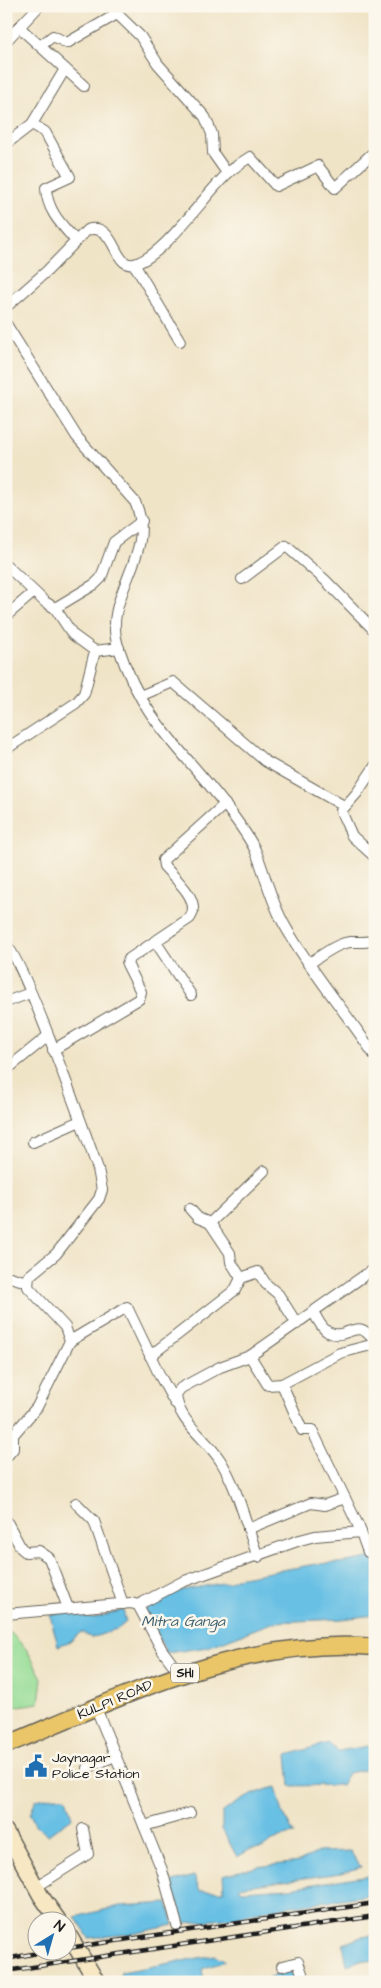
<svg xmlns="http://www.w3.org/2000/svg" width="381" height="1988" font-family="'Architects Daughter',sans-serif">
<rect width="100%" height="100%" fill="#fbf7ec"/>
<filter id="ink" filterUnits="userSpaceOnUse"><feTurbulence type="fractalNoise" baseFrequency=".02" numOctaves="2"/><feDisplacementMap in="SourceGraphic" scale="10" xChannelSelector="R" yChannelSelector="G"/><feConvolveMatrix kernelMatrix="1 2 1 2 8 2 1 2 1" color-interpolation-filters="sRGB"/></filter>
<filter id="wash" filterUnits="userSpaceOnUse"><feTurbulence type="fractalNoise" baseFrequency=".0096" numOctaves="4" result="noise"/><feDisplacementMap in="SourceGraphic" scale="20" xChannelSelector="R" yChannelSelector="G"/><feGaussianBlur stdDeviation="1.12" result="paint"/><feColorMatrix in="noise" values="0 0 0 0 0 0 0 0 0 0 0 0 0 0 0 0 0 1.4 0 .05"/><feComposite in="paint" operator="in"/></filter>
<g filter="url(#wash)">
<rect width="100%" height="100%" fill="#f0e4c7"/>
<path fill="#97dd96" stroke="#5a7c59" d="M11,1633L27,1650L42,1678L39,1703L6,1708V1635Z"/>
<g fill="#67c0e4" stroke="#426e80">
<path d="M375,1557V1615L342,1619L274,1622L208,1647L167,1653L147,1618L145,1607L165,1593L228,1582L236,1578L316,1564L339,1563Z"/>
<path d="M80,1610L92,1619L123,1610L126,1622L119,1628L92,1638L81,1632L71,1641L58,1646L50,1615Z"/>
<path d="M328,1743L338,1751L375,1745V1768L348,1773L341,1785L290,1786L287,1755Z"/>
<path d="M276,1787L283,1813L294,1834L279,1837L262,1848L251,1849L237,1857L222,1829V1813C236,1801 258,1791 276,1787Z"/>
<path d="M51,1797H66L72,1818L48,1835L36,1826L30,1814L36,1800Z"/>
<path d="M350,1851L361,1867L341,1873L239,1887L242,1891L290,1888L375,1874V1894L266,1910L234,1918L185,1923L170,1883L194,1876L200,1891H224L223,1875L257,1867L299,1862L318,1852Z"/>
<path d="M168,1903L174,1925L132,1934L89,1938L75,1917L120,1906Z"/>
<path d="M375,1935V1961L361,1960L347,1965L343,1944L361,1937Z"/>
<path d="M215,1955L226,1961L202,1969L204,1982H120L121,1972Z"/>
<path d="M292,1968L298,1982H261Z"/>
</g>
</g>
<g filter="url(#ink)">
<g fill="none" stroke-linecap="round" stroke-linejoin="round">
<defs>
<g id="minor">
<path d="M109,6L140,36L158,64L205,117L212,134L213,153L227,173"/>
<path d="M19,27L84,86"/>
<path d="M6,41L39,6"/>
<path d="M40,46L53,36L67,43L117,14"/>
<path d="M32,124L45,132L70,177L46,188C47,211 62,225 76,241"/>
<path d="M6,144L32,124L65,69"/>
<path d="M134,264L180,341"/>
<path d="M6,307L47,271L87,230C116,221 113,269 134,264C163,257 203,197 226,175C233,168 242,162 250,157L276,186L318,166L335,188L375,151"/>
<path d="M6,324L77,437L135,502C159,554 101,596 118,646C126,670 137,694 151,714C176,750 209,781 234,817C242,828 251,840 256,852C266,877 271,902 285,926C311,972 346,1012 375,1056"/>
<path d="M6,565L45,602L55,608L95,584L101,578L114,542L142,521"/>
<path d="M242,579L286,546L325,580L375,631"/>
<path d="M55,608L73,635L95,651"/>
<path d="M6,616L34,592"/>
<path d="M140,696L173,682L265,761L344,806"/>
<path d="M6,749L76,703L84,694L95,651L119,648"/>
<path d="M375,766L357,793L341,811L352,836L375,857"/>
<path d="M155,941L191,995"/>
<path d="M6,945C21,953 88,1141 98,1169L102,1190L99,1199L56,1254L29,1276L28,1287L65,1327L70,1341L37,1407L13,1435V1449L6,1457"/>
<path d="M308,964C320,957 336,943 351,942C360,942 366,943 375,940"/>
<path d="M6,1002L30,993"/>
<path d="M53,1050L139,999L141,992L127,964L129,959L190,918C202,900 175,879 164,866L163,860L225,804"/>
<path d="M6,1070L48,1036"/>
<path d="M33,1142L80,1121"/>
<path d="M190,1209L198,1218L210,1223L230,1253L231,1262L241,1278L258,1272L266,1284L278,1294L297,1324"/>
<path d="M210,1223L264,1171"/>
<path d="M6,1279L10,1277L27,1282"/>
<path d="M314,1313C317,1319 322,1329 328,1332C348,1342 356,1314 375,1342"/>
<path d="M70,1341L127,1307L160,1376L175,1403"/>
<path d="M150,1356L235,1290L241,1278"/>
<path d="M250,1356L268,1385L282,1384L302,1430H312L359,1527L368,1552L375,1553"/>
<path d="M282,1384L340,1353L375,1344"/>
<path d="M76,1503L94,1521L123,1604"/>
<path d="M6,1520L21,1548L26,1552L39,1551L49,1558L68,1608"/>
<path d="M248,1529L311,1503L325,1505L345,1498"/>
<path d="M258,1557C246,1525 238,1488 220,1460C206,1438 177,1421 176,1394L181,1388L220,1367L250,1356L375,1268"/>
<path d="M138,1605L182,1582L300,1540L315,1536L361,1532"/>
<path d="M6,1614L131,1603L138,1605L162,1650L180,1674"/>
<path d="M96,1708L162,1870L177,1925"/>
<path d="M87,1768L115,1756"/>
<path d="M144,1826L190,1813"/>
<path d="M36,1887L88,1854L83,1829"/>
<path d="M282,1966L298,1962L305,1982"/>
</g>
<g id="secondary">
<path d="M6,1832L41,1896L58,1920"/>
<path d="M68,1934L97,1982"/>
</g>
<path id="primary" d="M6,1745C124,1696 243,1636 375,1647"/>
</defs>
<use href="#minor" stroke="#666258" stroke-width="12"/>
<use href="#secondary" stroke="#666258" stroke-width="18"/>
<use href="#primary" stroke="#666258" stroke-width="19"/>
<use href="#minor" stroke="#fff" stroke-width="10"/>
<use href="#secondary" stroke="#f7e8c3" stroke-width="15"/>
<use href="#primary" stroke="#eac669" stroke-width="16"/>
<defs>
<g id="rail">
<path d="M68,1948L375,1903"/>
<path d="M6,1959L53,1950"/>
<path d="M6,1971L375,1916"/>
</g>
</defs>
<use href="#rail" stroke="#1c1c1c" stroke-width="4.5"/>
<use href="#rail" stroke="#fbf7ec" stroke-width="2.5" stroke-dasharray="8" stroke-linecap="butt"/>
</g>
</g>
<defs>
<symbol id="civic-bare" viewBox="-9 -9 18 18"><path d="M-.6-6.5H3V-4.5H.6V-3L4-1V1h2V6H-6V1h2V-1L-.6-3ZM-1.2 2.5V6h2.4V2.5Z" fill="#1f6fb2" stroke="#fbf7ec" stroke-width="2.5" paint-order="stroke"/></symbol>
</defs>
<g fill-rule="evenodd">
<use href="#civic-bare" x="20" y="1750" width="32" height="32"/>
</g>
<g text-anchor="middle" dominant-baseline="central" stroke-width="5" stroke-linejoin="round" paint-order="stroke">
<rect fill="#fbf7ec" stroke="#5f5e5a" stroke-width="1" x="171" y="1663.5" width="28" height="19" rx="4"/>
<g font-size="12" font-weight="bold" fill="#1c1c1c">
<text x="185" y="1673">SH1</text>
</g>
<g font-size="14" fill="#1c1c1c" stroke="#fbf7ec">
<text transform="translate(115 1700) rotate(-23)">KULPI ROAD</text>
</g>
<g font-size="14" fill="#1c1c1c" stroke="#fbf7ec" text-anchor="start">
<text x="52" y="1758">Jaynagar<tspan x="52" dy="16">Police Station</tspan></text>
</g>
<g font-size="15" font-style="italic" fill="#3a5e6c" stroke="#fbf7ec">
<text x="183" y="1621">Mitra Ganga</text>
</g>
</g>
<rect width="381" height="1988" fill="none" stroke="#fbf7ec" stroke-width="25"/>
<g transform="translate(52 1936) rotate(37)"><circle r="24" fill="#fbf7ec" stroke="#a29f99"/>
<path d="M0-4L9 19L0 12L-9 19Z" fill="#1f6fb2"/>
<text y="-8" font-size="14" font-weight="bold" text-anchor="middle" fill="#1c1c1c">N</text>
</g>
</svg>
